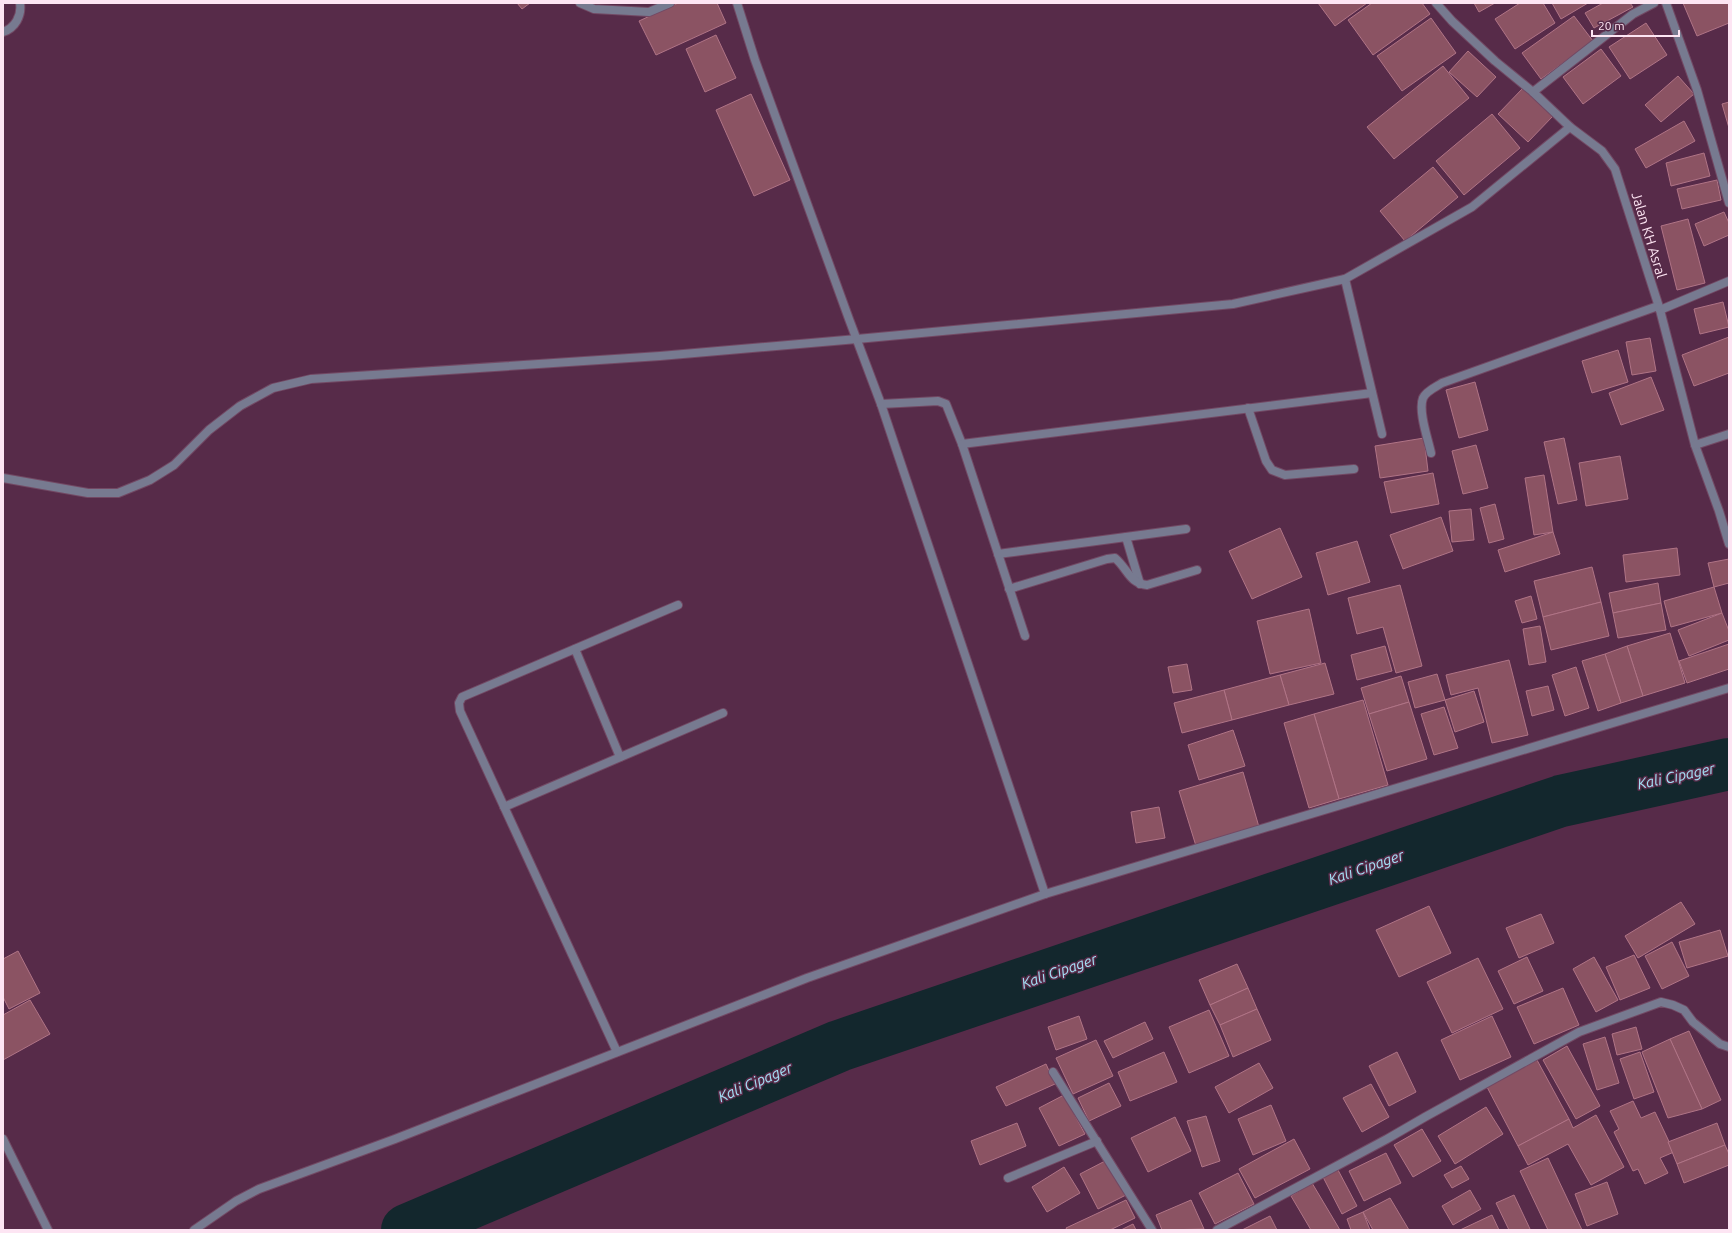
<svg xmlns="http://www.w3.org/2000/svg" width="1732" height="1233" font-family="Ubuntu,sans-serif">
<rect width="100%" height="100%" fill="#572b49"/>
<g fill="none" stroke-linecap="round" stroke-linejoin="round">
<path stroke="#13272d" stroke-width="52" d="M407,1230L839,1046L1561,801L1729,764"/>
</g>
<g fill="#8b5363" stroke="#b07486">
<path d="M517,3H530L522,9Z"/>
<path d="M678,3H717L726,23L656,55L639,21Z"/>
<path d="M1318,3H1367L1335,26Z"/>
<path d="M1372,3H1422L1430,14L1373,55L1348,20Z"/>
<path d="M1474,3H1495L1479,12Z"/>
<path d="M1520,3H1543L1555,23L1515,49L1495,19Z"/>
<path d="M1552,3H1588L1561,19Z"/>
<path d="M1603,3H1630L1633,7L1594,28L1585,13Z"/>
<path d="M1683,3H1729V23L1697,36Z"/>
<path d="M1574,16L1593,41L1541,79L1522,53Z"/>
<path d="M1431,18L1456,53L1402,91L1377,56Z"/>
<path d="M1646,23L1667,55L1630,79L1609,47Z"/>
<path d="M716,35L736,78L705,92L686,49Z"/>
<path d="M1601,49L1621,76L1583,104L1563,77Z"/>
<path d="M1468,51L1496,77L1477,97L1449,72Z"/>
<path d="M1443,66L1469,98L1394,159L1367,127Z"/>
<path d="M1678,76L1694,94L1661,122L1645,105Z"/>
<path d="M1523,88L1553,116L1528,142L1498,114Z"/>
<path d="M751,94L790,180L754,196L716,110Z"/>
<path d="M1729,102V128L1722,104Z"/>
<path d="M1492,114L1520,148L1464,195L1436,161Z"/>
<path d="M1684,121L1695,141L1646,168L1635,149Z"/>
<path d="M1704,153L1710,176L1671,186L1666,163Z"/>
<path d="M1433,167L1458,197L1405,241L1380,211Z"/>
<path d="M1717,180L1721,200L1682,209L1677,189Z"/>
<path d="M1724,212L1729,223V235L1704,246L1695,224Z"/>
<path d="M1688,219L1705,283L1677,290L1661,226Z"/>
<path d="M1723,302L1729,327L1700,334L1694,309Z"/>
<path d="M1729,337V373L1694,386L1682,355Z"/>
<path d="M1650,338L1656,371L1632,375L1626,342Z"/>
<path d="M1618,350L1628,382L1592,393L1582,361Z"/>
<path d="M1651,377L1664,410L1621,425L1609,393Z"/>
<path d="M1475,382L1488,430L1459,438L1446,390Z"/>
<path d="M1424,438L1428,471L1380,478L1375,446Z"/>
<path d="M1564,438L1577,500L1558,504L1544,442Z"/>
<path d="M1476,445L1488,488L1463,494L1452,451Z"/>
<path d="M1620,456L1628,499L1586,506L1579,463Z"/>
<path d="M1433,473L1439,504L1391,513L1384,482Z"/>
<path d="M1544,475L1553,532L1534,535L1525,478Z"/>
<path d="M1495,504L1504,539L1489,543L1480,508Z"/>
<path d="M1471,509L1474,540L1452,542L1449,511Z"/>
<path d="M1441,517L1453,551L1403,569L1390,535Z"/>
<path d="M1280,528L1302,577L1252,599L1229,551Z"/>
<path d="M1553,532L1560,554L1505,572L1498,550Z"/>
<path d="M1357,541L1370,582L1328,595L1316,553Z"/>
<path d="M1677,548L1680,575L1626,582L1623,555Z"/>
<path d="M1729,559V583L1714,587L1708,563Z"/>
<path d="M1592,567L1601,602L1543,617L1534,581Z"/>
<path d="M1658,583L1661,603L1613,613L1609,593Z"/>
<path d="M1400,585L1422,666L1396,673L1383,627L1357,634L1348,598Z"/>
<path d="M1714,587L1722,613L1671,627L1664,601Z"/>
<path d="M1531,596L1537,619L1522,623L1515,601Z"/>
<path d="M1601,602L1609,636L1551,650L1543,617Z"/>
<path d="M1661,603L1666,630L1618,638L1613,613Z"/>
<path d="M1309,609L1321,663L1270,674L1257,621Z"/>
<path d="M1722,613L1729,631V640L1689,656L1678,630Z"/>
<path d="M1540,626L1546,662L1529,665L1523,629Z"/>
<path d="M1670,633L1685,683L1643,696L1627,646Z"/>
<path d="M1729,644V669L1687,683L1679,661Z"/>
<path d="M1385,646L1392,671L1357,680L1351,655Z"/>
<path d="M1627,646L1643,696L1621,703L1605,654Z"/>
<path d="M1605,654L1621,703L1598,711L1582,661Z"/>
<path d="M1509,660L1528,735L1492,743L1478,688L1451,695L1446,675Z"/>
<path d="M1325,663L1334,694L1289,705L1280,675Z"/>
<path d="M1187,664L1192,690L1173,693L1168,667Z"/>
<path d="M1576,667L1589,708L1565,716L1552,675Z"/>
<path d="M1437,674L1445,700L1415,708L1408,682Z"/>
<path d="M1280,675L1289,705L1232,720L1224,690Z"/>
<path d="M1401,676L1409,702L1369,714L1361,688Z"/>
<path d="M1548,686L1554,710L1532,716L1526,691Z"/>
<path d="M1224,690L1232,720L1182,733L1174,703Z"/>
<path d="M1474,691L1484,722L1455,732L1445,700Z"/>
<path d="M1363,700L1388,785L1339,799L1314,714Z"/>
<path d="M1409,702L1427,759L1387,771L1369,714Z"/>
<path d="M1444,707L1458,748L1434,755L1421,714Z"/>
<path d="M1314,714L1339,799L1309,808L1284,723Z"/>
<path d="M1233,730L1245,766L1199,780L1188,745Z"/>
<path d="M1243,772L1259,827L1196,846L1179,791Z"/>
<path d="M1159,807L1165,838L1136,843L1131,812Z"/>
<path d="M1681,902L1695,924L1638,958L1625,936Z"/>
<path d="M1429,906L1451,953L1399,977L1376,930Z"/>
<path d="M1541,914L1554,943L1519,958L1506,928Z"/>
<path d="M1720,930L1728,956L1687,968L1679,942Z"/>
<path d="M1672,942L1689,976L1662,989L1645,956Z"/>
<path d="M18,951L40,993L9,1009L3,997V959Z"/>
<path d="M1634,955L1650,988L1620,1000L1606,967Z"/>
<path d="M1527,957L1543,991L1514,1004L1498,971Z"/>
<path d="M1594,957L1618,1000L1596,1012L1573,969Z"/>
<path d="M1478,958L1503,1009L1452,1033L1427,982Z"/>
<path d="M1237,964L1248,988L1210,1005L1199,980Z"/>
<path d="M1248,988L1257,1009L1220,1025L1210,1005Z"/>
<path d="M1563,988L1579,1025L1534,1044L1517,1007Z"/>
<path d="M30,1000L50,1034L3,1060V1015Z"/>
<path d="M1257,1009L1271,1040L1233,1057L1220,1025Z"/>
<path d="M1209,1010L1229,1056L1189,1073L1169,1027Z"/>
<path d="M1079,1016L1087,1039L1056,1050L1048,1027Z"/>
<path d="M1492,1016L1511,1057L1460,1080L1441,1040Z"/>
<path d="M1145,1022L1153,1039L1113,1058L1104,1041Z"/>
<path d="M1636,1027L1642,1049L1617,1055L1612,1034Z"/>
<path d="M1689,1031L1721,1100L1702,1109L1670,1039Z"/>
<path d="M1605,1037L1619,1083L1597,1090L1583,1044Z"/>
<path d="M1670,1039L1702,1109L1668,1118L1642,1052Z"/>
<path d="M1096,1040L1113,1076L1073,1094L1056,1058Z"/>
<path d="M1567,1046L1600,1106L1576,1119L1543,1060Z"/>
<path d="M1164,1052L1177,1082L1130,1101L1118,1072Z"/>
<path d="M1397,1052L1416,1092L1389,1106L1369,1066Z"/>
<path d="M1640,1052L1654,1092L1634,1099L1620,1059Z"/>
<path d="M1537,1060L1569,1119L1518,1146L1487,1087Z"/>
<path d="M1259,1063L1273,1088L1229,1113L1215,1087Z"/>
<path d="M1046,1064L1055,1084L1006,1106L996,1087Z"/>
<path d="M1109,1083L1121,1106L1089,1121L1078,1098Z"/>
<path d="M1371,1084L1389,1117L1362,1132L1343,1098Z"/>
<path d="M1064,1095L1085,1134L1059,1146L1039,1108Z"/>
<path d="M1633,1101L1641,1118L1655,1112L1674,1152L1660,1158L1668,1173L1645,1184L1638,1169L1633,1171L1614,1132L1619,1129L1610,1111Z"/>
<path d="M1271,1105L1286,1141L1253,1155L1238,1119Z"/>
<path d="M1486,1107L1503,1134L1455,1164L1438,1136Z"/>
<path d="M1596,1115L1624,1167L1591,1185L1568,1144L1528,1165L1518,1146L1569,1119L1573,1128Z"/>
<path d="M1206,1116L1220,1161L1202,1167L1187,1121Z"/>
<path d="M1175,1117L1191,1151L1148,1172L1131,1138Z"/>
<path d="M1017,1123L1026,1146L980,1165L971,1141Z"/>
<path d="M1717,1123L1725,1145L1677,1164L1668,1142Z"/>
<path d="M1422,1129L1441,1161L1413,1177L1394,1145Z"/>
<path d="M1294,1139L1310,1169L1255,1198L1239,1169Z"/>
<path d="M1725,1145L1729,1154V1165L1684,1183L1677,1164Z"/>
<path d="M1386,1153L1401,1183L1364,1201L1349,1171Z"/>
<path d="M1548,1158L1582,1230H1548L1520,1171Z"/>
<path d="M1107,1160L1126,1195L1098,1209L1080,1174Z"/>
<path d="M1461,1166L1469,1179L1452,1188L1444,1175Z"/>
<path d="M1064,1167L1080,1193L1047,1212L1032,1187Z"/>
<path d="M1338,1170L1357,1206L1342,1214L1323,1177Z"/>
<path d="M1238,1173L1254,1204L1215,1224L1199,1193Z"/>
<path d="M1607,1182L1618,1214L1587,1226L1575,1194Z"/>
<path d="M1312,1183L1340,1230H1311L1291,1196Z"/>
<path d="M1470,1190L1481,1209L1453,1225L1442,1206Z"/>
<path d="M1514,1195L1530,1229L1528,1230H1509L1496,1203Z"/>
<path d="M1390,1198L1409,1230H1373L1363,1212Z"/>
<path d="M1126,1200L1135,1218L1110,1230H1067L1066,1228Z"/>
<path d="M1191,1200L1204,1229L1162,1230L1156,1215Z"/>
<path d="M1363,1212L1370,1230H1351L1347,1219Z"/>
<path d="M1492,1215L1499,1230H1460Z"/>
<path d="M1270,1216L1277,1230H1242Z"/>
<path d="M1133,1224L1136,1230H1121Z"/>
</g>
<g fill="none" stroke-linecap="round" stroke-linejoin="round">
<defs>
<g id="minor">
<path d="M580,3L594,9L649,12L670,3"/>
<path d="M737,3L755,60L849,319L881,404L1045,894"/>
<path d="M1436,3L1452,21L1495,61L1533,92L1570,127L1602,151L1615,169L1660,310L1695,445L1719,511L1729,544"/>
<path d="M1666,3L1697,90L1729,203"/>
<path d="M3,32C15,28 22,16 20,3"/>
<path d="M1533,92L1633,14L1654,3"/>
<path d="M1345,279L1382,434"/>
<path d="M1660,310L1729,281"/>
<path d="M881,404L938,401L946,404L962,444L1025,636"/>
<path d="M1248,408L1266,461L1272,470L1285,475L1354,469"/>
<path d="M962,444L1372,393"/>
<path d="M1695,445L1729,434"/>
<path d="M1431,453C1428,439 1418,411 1423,398C1426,391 1436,387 1442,383L1658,306"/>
<path d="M3,478L88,493H118L150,480L174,465L209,430L240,406L273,388L311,379L660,356L857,339L1233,304L1345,279L1472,207L1570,127"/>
<path d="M1126,537L1140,584"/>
<path d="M998,554L1186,529"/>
<path d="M1009,589L1107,559L1115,558C1128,569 1129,583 1147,585L1197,570"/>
<path d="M575,649L620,757"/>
<path d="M504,807L723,713"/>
<path d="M617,1052L460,711L459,703L462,697L678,605"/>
<path d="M1053,1072L1152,1230"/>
<path d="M3,1139L48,1230"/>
<path d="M1008,1178L1097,1141"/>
<path d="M194,1230L236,1201L259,1189L395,1139L807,978L1045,894L1729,688"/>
<path d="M1217,1230L1387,1139L1425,1117L1579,1032L1661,1002L1673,1005L1684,1010L1693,1022L1720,1044L1729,1047"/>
</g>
</defs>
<use href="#minor" stroke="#724964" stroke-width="10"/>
<use href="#minor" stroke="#777a90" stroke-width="8"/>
</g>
<g text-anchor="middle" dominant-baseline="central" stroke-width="3" stroke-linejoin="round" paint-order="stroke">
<g font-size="14" fill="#fde5f3" stroke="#572b49">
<text transform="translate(1649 235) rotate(73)">Jalan KH Asral</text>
</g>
<g font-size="15" font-style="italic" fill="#a3e0f5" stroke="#572b49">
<text transform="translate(1676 776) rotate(-12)">Kali Cipager</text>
<text transform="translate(1366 867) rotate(-19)">Kali Cipager</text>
<text transform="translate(1059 971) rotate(-19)">Kali Cipager</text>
<text transform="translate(755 1082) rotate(-23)">Kali Cipager</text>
</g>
</g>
<rect width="1732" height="1233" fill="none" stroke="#fde5f3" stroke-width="8"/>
<path d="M1592 30v6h87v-6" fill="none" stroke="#fde5f3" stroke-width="2"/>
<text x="1598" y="30" font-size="12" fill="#fde5f3" stroke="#572b49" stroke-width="3" paint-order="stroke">20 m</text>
</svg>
